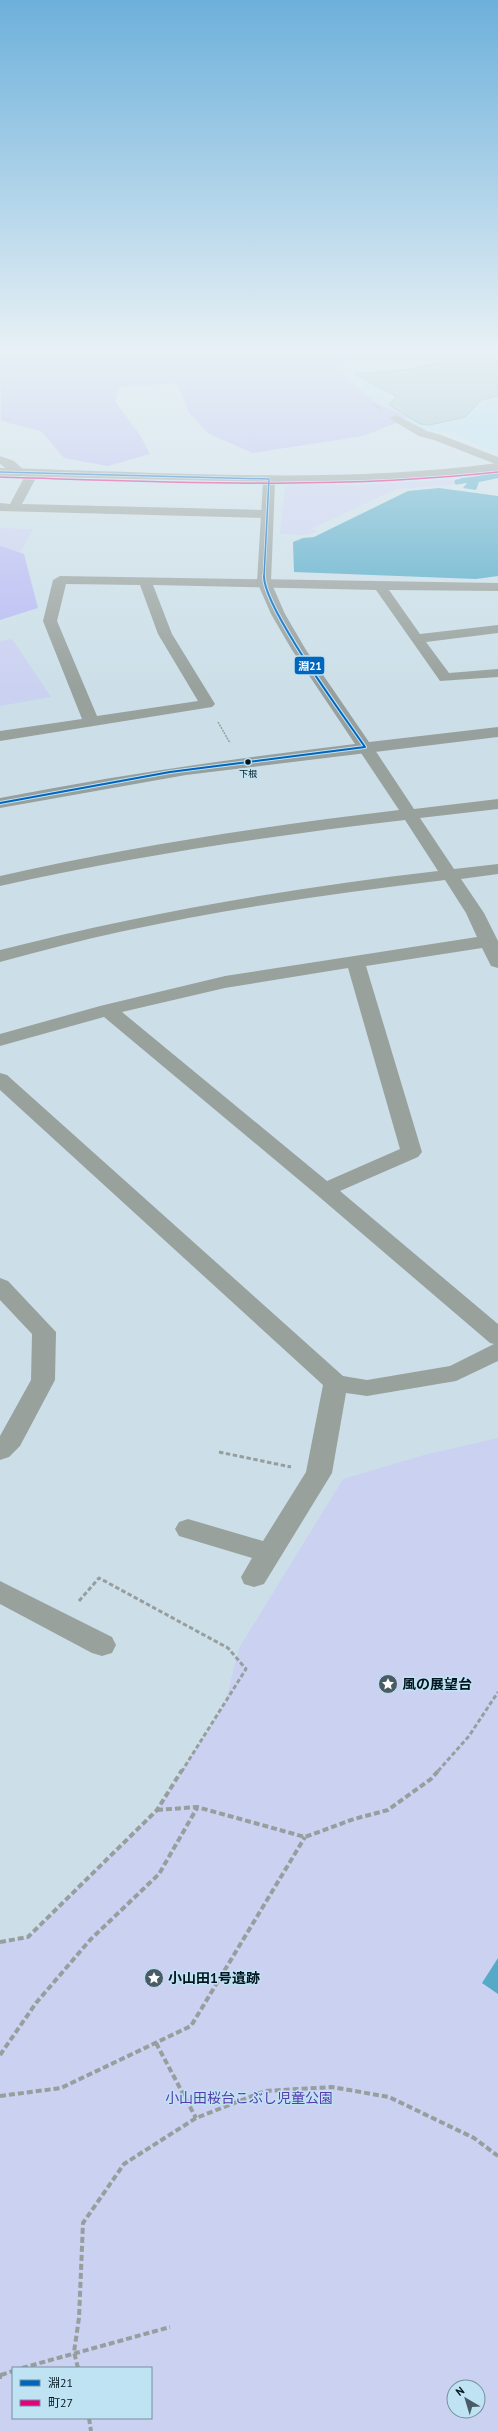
<svg xmlns="http://www.w3.org/2000/svg" width="498" height="2431" font-family="'PT Sans','Noto Sans JP',sans-serif">
<rect width="100%" height="100%" fill="#ccdfe8"/>
<path fill="#b5def2" d="M433,348H498V452L448,433L422,429L376,403L334,367L342,361Z"/>
<g fill="#cbd1f1" fill-rule="evenodd">
<path d="M459,479L463,484L396,489L311,529L317,531L308,535L280,534L285,487L293,484L359,485Z"/>
<path d="M0,528L33,529L18,556L0,558Z"/>
<path d="M12,639L51,697L0,706V641Z"/>
<path d="M498,1438V2431H0V1942L28,1937L157,1810L225,1704L239,1648L343,1479L424,1455ZM13,2368H151V2418H13ZM454,2387H478V2411H454Z"/>
</g>
<g fill="#b8baf4">
<path d="M0,348H433L342,361L334,367L374,401L409,418L363,436L253,453L209,434L189,413L177,383L120,387L115,401L140,435L150,454L108,466L64,458L41,431L1,421Z"/>
<path d="M0,546L24,554L38,608L0,620Z"/>
</g>
<g fill="#55aac8">
<path d="M498,471V478L479,482L476,490L463,488L467,483H464L460,478L477,477Z"/>
<path d="M439,488L498,496V576L476,579L294,572L293,542L303,538L314,537L408,491Z"/>
<path d="M498,1958V1994L482,1983Z"/>
</g>
<g fill="none" stroke-linecap="round" stroke-linejoin="round">
<path stroke="#55aac8" stroke-width="5" d="M457,482L498,475"/>
</g>
<path fill="#a1c1c8" stroke="#80a5ac" d="M485,351L498,356V396L481,400L465,417L430,425L420,424L389,405L396,396L354,374L411,369Z"/>
<g fill="none" stroke-linecap="round" stroke-linejoin="round">
<g stroke="#979e9e" stroke-width="1.5" stroke-dasharray="2 1" stroke-linecap="butt">
<path d="M373,405L380,409"/>
<path d="M218,722L230,743"/>
</g>
<g stroke="#979e9e" stroke-width="3" stroke-dasharray="4.5 2.5" stroke-linecap="butt">
<path d="M219,1452L291,1467"/>
<path d="M79,1601L99,1578L228,1648L246,1669L182,1771"/>
<path d="M438,1771L469,1736L498,1692"/>
</g>
<g stroke="#979e9e" stroke-width="4" stroke-dasharray="6 3" stroke-linecap="butt">
<path d="M157,1810L197,1807L305,1837L354,1819L388,1810L431,1779L439,1770"/>
<path d="M0,1942L28,1937L157,1810L182,1770"/>
<path d="M156,2043L196,2118"/>
<path d="M0,2055L36,2003L90,1940L159,1874L197,1808"/>
<path d="M0,2096L61,2088L191,2026L305,1837"/>
<path d="M22,2368L170,2327"/>
<path d="M78,2368L74,2352L79,2318L83,2223L124,2164L196,2118L265,2091L332,2087L389,2097L474,2138L498,2156"/>
<path d="M0,2373V2380"/>
<path d="M1,2375L13,2371"/>
<path d="M89,2418L91,2431"/>
</g>
<g fill="#99a19d" fill-rule="evenodd">
<path d="M396,415L427,431L441,435L498,457V465L434,440L419,436L392,420L390,418Z"/>
<path d="M0,456L14,461L27,473L32,470L38,474L22,504L266,510L272,514L266,518L0,511V503L10,504L25,476H17L0,464Z"/>
<path d="M60,576L498,583V591L389,590L420,634L498,625V633L426,642L449,673L498,669V677L440,681L376,590L153,585L172,634L215,704L212,707L0,741V731L82,719L43,621L53,580ZM66,584L140,585L158,634L198,701L97,716L57,621Z"/>
<path d="M365,742L371,744L414,809L498,799V809L420,818L454,869L498,864V874L461,879L484,913L498,941V968L491,966L482,948L366,966L422,1152L418,1157L340,1191L498,1324V1361L456,1381L367,1396L346,1393L332,1473L264,1584L254,1587L244,1584L241,1577L252,1558L179,1536L175,1529L179,1522L188,1519L263,1541L306,1472L323,1385L0,1090V1073L7,1075L343,1376L367,1380L450,1366L494,1344L490,1343L317,1195L104,1017L0,1046V1034L100,1006L225,976L477,937L466,913L445,880C337,893 230,908 124,931C82,940 41,951 0,962V950C144,913 290,888 438,871L405,820C269,836 134,856 0,886V876C132,846 265,826 399,810L357,747ZM348,968L400,1149L327,1181L122,1012L225,988Z"/>
<path d="M0,1278L8,1281L56,1332L55,1380L20,1446L9,1457L0,1460V1436L31,1380L32,1334L0,1300Z"/>
<path d="M0,1581L112,1637L116,1645L112,1653L102,1656L92,1653L0,1604Z"/>
</g>
<path fill="#97a09d" fill-rule="evenodd" d="M498,463V471C424,481 350,484 275,482L271,582L285,614L306,650L369,742L498,727V737L186,775L0,808V798C118,775 236,758 355,744L292,650L271,614L257,582L263,482L0,476V468C166,472 333,485 498,463Z"/>
<defs>
<path id="bus-1-far1" d="M0,472L269,479L264,577"/>
<path id="bus-1" d="M0,803L170,772L365,747C344,716 263,607 264,576"/>
<path id="bus-2" d="M0,477C167,482 332,490 498,472"/>
</defs>
<use href="#bus-1-far1" stroke="#c0e3f4" stroke-width="3"/>
<use href="#bus-1" stroke="#c0e3f4" stroke-width="4"/>
<use href="#bus-2" stroke="#c0e3f4" stroke-width="3"/>
<use href="#bus-1-far1" stroke="#0065bd" stroke-width="1.5"/>
<use href="#bus-1" stroke="#0065bd" stroke-width="2"/>
<use href="#bus-2" stroke="#e5007d" stroke-width="1.5"/>
</g>
<linearGradient id="sky" x2="0" y2="1"><stop stop-color="#6db0db"/><stop offset="0.51" stop-color="#e8f1f5"/><stop offset="1" stop-color="#e8f1f5" stop-opacity="0"/></linearGradient>
<rect width="498" height="688" fill="url(#sky)"/>
<defs>
<symbol id="sight-disc" viewBox="-11 -11 22 22"><circle r="9.5" fill="#495c65" stroke="#c0e3f4"/><path d="M0-6L1.8-2.2L6-1.7L2.9 1.2L3.7 5.4L0 3.3L-3.7 5.4L-2.9 1.2L-6-1.7L-1.8-2.2Z" fill="#fff"/></symbol>
</defs>
<g fill-rule="evenodd">
<use href="#sight-disc" x="377" y="1673" width="22" height="22"/>
<use href="#sight-disc" x="143" y="1967" width="22" height="22"/>
</g>
<circle fill="#02161f" stroke="#c0e3f4" stroke-width="1.5" cx="248" cy="762" r="3.5"/>
<g text-anchor="middle" dominant-baseline="central" stroke-width="3" stroke-linejoin="round" paint-order="stroke">
<g font-size="9" fill="#02161f" stroke="#c0e3f4">
<text x="248" y="773">下根</text>
</g>
<g font-size="14" font-weight="bold" fill="#02161f" stroke="#c0e3f4" text-anchor="start">
<text x="402" y="1684">風の展望台</text>
<text x="168" y="1978">小山田1号遺跡</text>
</g>
<g font-size="14" fill="#553bac" stroke="#c0e3f4">
<text x="249" y="2098">小山田桜台こぶし児童公園</text>
</g>
</g>
<rect stroke="#c0e3f4" stroke-width="1.5" x="294" y="656" width="31" height="19" rx="4" fill="#0065bd"/>
<g font-size="11" text-anchor="middle" font-weight="bold" fill="#fff">
<text x="310" y="670">淵21</text>
</g>
<rect x="12" y="2367" width="140" height="52" fill="#c0e3f4" stroke="#74919f"/>
<rect x="20" y="2380" width="20" height="6" fill="#0065bd" stroke="#74919f"/>
<text x="48" y="2387" font-size="12" fill="#02161f">淵21</text>
<rect x="20" y="2400" width="20" height="6" fill="#e5007d" stroke="#74919f"/>
<text x="48" y="2407" font-size="12" fill="#02161f">町27</text>
<g transform="translate(466 2399) rotate(322)"><circle r="19" fill="#c0e3f4" stroke="#74919f"/>
<path d="M0-3L7 15L0 10L-7 15Z" fill="#495c65"/>
<text y="-6" font-size="11" font-weight="bold" text-anchor="middle" fill="#02161f">N</text>
</g>
</svg>
